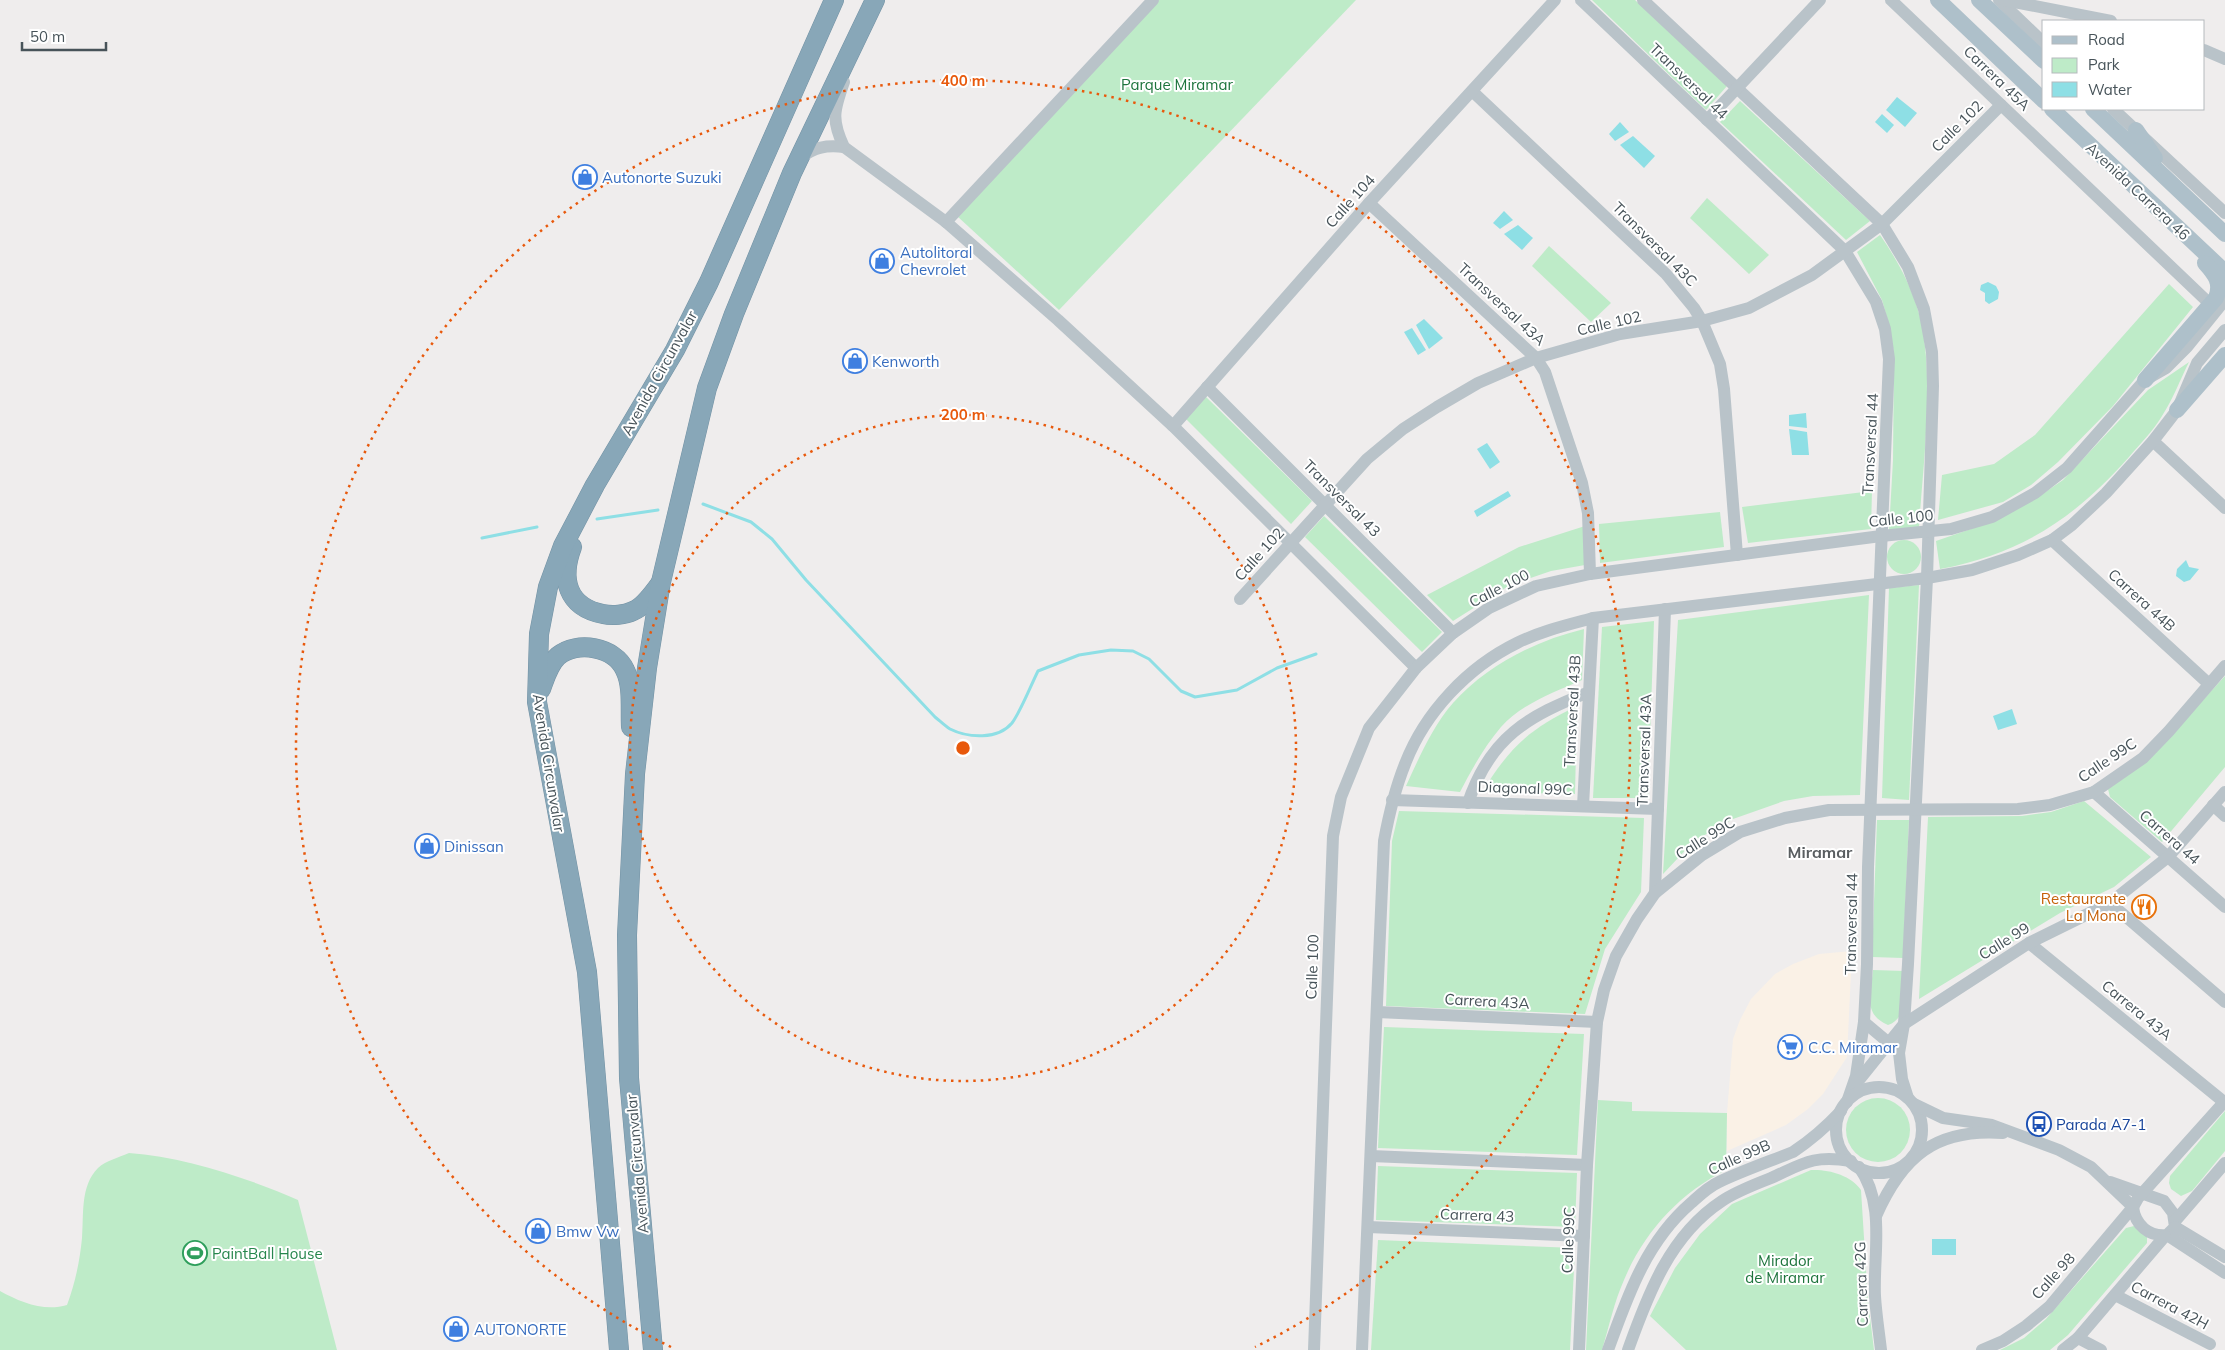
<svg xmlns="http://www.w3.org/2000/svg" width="2225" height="1350" font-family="Mulish,sans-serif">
<rect width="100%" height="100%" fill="#efeded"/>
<path fill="#faf1e6" d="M1852,951L1847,1057L1823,1094L1808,1109L1786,1125L1727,1151V1113L1733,1039L1740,1020L1751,999L1775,974L1793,964L1819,954Z"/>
<g fill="#beebc8">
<path d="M1159,0H1356L1059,310L957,216Z"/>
<path d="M1592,0H1635L1727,86L1706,110Z"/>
<path d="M1740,101L1870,221L1846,240L1720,122Z"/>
<path d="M1707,198L1769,255L1749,274L1690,218Z"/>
<path d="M1880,235C1896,258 1910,283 1918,310C1936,371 1923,463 1919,527L1889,531L1893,460L1894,354L1890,328L1882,300L1857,252Z"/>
<path d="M1549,246L1611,303L1591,322L1532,266Z"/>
<path d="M2169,284L2193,307L2113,406L2058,462L2031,485L2003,502L1938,520L1942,475L1994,464L2035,435Z"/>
<path d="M2189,362C2180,380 2173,399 2162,416C2153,431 2140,444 2129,457C2075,518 2021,554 1940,569L1936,541L1994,521L2038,497L2063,480L2148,390Z"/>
<path d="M1205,396L1312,501L1291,524L1185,418Z"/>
<path d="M1872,491L1871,529L1748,543L1742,507Z"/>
<path d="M1720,512L1724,547L1600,563L1599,524Z"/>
<path d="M1324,516L1442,632L1422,652L1305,537Z"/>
<path d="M1585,526V565L1551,571L1510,585L1453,621L1427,595L1519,547Z"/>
<circle cx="1904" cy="557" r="17"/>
<path d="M1919,585L1909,800L1882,798L1889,588Z"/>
<path d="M1869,595L1860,795L1813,796L1784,801L1733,819L1694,841L1663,874L1678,620Z"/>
<path d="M1654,621L1648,798H1593L1602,627Z"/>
<path d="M1584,629L1582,680C1555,692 1521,704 1501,727C1484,747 1472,769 1460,792L1406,786C1419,758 1432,727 1453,703C1487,665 1535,641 1584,629Z"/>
<path d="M2225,676V767L2162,842L2110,797L2108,789L2147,761Z"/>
<path d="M1577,706L1575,794L1482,792C1511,746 1528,730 1577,706Z"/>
<path d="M2084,801L2151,857L2114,887L2060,913L1919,999L1928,817L2022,816L2051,812Z"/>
<path d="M1399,811L1644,818L1641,892L1605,949L1585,1014L1386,1006L1392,841Z"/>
<path d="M1877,820H1909L1903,958L1872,957Z"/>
<path d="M1873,970L1905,971C1904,990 1909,1018 1888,1025C1862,1014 1871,993 1873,970Z"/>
<path d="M1384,1027L1584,1034L1577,1155L1378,1148Z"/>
<circle cx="1878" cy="1130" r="32"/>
<path d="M1598,1100L1632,1102V1111L1727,1113L1726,1170C1680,1193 1644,1232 1624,1280C1614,1302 1609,1327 1602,1350H1586Z"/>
<path d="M2225,1111V1151L2192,1191L2181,1196L2171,1189L2169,1183L2170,1176Z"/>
<path d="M129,1153C184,1157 248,1178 298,1200L337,1350H0V1291C20,1302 44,1312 67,1305C75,1284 80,1260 82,1238C84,1214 80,1186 98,1168C105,1161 120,1157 129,1153Z"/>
<path d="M1378,1166L1577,1173L1575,1227L1376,1220Z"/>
<path d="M1811,1170C1828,1169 1851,1175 1861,1190L1868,1301L1874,1350H1686L1650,1316L1675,1268L1700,1234L1732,1204Z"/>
<path d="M2134,1226L2147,1236V1243L2068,1335L2050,1350H2000L2024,1338L2046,1319L2126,1228Z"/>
<path d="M1378,1240L1575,1248L1570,1350H1371Z"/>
</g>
<g fill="#8edfe5">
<path d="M1897,97L1917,113L1905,127L1886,110Z"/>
<path d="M1882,114L1894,125L1887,133L1875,122Z"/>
<path d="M1620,122L1629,132L1615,141L1609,134Z"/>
<path d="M1633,136L1655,156L1644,168L1620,145Z"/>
<path d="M1504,211L1513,220L1500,229L1493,223Z"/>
<path d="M1518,225L1533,238L1522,250L1504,234Z"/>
<path d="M1988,282L1996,286L1999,292L1998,299L1989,304L1985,301V293L1980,290L1981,285Z"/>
<path d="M1424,319L1443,338L1429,349L1416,325Z"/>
<path d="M1412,328L1426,350L1418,355L1404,332Z"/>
<path d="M1806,413L1807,428L1789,426V415Z"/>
<path d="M1789,429L1807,432L1809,455H1792Z"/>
<path d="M1487,443L1500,462L1490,469L1477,449Z"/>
<path d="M1508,491L1511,496L1477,517L1474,511Z"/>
<path d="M2186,560L2189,567L2199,569L2190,580L2184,582L2176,576L2177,569Z"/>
<path d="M2012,709L2017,724L1998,730L1993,716Z"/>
<rect x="1932" y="1239" width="24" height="16"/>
</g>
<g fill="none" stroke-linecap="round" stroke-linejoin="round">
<g stroke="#8edfe5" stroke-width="3">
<path d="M703,504L751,522L772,539L806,580L935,717C940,721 945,726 950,729C968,738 998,740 1012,723C1021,711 1031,685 1038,671L1079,655L1111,650L1133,651L1149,659L1181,691L1195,697L1237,690L1277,668L1316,654"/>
<path d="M597,519L658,510"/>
<path d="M482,538L537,527"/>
</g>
<defs>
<g id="highway">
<path d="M572,547C560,579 567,607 603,614C612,616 625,615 633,611C644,607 653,593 660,584"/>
<path d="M541,689C545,678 549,664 558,656C577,640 615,647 625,670C633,686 630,709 631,727"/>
<path d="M619,1350L587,972L537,702L539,634L548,587L563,546L595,485L675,350L709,282L834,0"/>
<path d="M653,1350L629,1078L627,935L635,774L647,668L661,582L707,388L734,314L792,173L875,0"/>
</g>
</defs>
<use href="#highway" stroke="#7392a4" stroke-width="20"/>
<g stroke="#b9c3c9" stroke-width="12">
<path d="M1581,0L1845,251L1876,302L1885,329L1889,359L1868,867L1867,964L1864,1022L1856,1076L1847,1102"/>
<path d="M1643,0L1882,224L1908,267L1924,309L1932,352L1933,386L1927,578L1908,964L1904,1024L1899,1053L1902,1079L1908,1098"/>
<path d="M1891,0L2210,304"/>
<path d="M1999,0L2044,43"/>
<path d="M2004,0L2111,21"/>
<path d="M2204,50L2225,59"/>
<path d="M844,82C834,110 831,120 844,147L946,222L1058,320L1173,426L1416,668"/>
<path d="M1472,91L1666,274L1694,308L1702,321L1720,364L1724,389L1737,555"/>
<path d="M2113,109L2225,213"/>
<path d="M1707,120L1820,0"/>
<path d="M800,158C815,147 826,145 844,147"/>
<path d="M1369,203L1536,358L1545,372L1582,483L1588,513L1590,574"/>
<path d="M946,222L1153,0"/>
<path d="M1207,387L1453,633"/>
<path d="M1173,426L1369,203L1555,0"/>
<path d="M2153,441L2225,508"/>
<path d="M2052,540L2209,684"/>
<path d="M1240,599L1367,459L1403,429L1437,407L1478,383L1536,358L1620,334L1702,321L1749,308L1812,275L1882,224L2001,105"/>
<path d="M2094,792L2225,907"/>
<path d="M1392,800L1658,809"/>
<path d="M1468,803C1490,737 1528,716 1589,692"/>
<path d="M2213,805L2225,816"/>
<path d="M1583,806L1593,618"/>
<path d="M1655,893L1665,609"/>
<path d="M2110,903L2225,1002"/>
<path d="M2029,943L2224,1102"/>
<path d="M1377,1012L1597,1022"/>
<path d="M1864,1022L1889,1043"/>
<path d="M1855,1085L1904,1024L2029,943L2110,903L2168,857L2225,792"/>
<circle cx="1879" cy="1130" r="43"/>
<path d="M1914,1104L1943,1118L1992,1125L2059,1150L2091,1167L2133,1207"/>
<path d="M1371,1156L1587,1165"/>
<path d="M1859,1167C1886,1204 1873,1254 1875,1296C1876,1314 1879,1332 1881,1350"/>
<path d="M2110,1182L2164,1201L2173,1213L2175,1227L2167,1235C2149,1237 2135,1225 2133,1207"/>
<path d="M1876,1216C1902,1157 1935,1128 2003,1133"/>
<path d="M2176,1220L2225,1163"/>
<path d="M1368,1227L1584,1236"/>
<path d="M2175,1227L2225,1257"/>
<path d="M2167,1235L2225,1273"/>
<path d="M2115,1295L2210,1344"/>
<path d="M2078,1338L2101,1350"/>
<path d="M1314,1350L1333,836L1341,797L1369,728L1416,668L1453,633L1489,608L1536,586L1590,574L1881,536L1951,529L1992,517L2035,493L2067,468L2145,380L2166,368L2187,347L2225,300"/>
<path d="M1362,1350L1384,841C1389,814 1395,789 1405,764C1425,712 1468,667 1517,643C1541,631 1567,625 1593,618L1927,578L1972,570L2018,555L2052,540L2072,525L2106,493L2153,441L2177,410L2197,363L2225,330"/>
<path d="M1579,1350L1587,1165L1597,1022L1604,990L1616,956L1637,919L1655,893L1702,855L1740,832L1785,818L1829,810L2018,809L2050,805L2094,792L2143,758L2169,731L2225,666"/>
<path d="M1608,1350C1628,1295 1646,1242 1691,1203C1700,1195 1708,1187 1719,1182C1742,1171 1768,1162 1793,1152C1811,1140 1826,1127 1841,1111"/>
<path d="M1628,1350C1648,1294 1670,1235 1722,1201C1737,1191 1754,1185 1771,1178C1804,1163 1813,1155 1851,1161"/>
<path d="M1982,1350L2003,1341L2026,1326L2049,1307L2133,1207L2138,1198L2225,1101"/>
<path d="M2063,1350L2078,1338L2165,1236"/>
</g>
<g stroke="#aec0ca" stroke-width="16">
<path d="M1938,0L2044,101"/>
<path d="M1979,0L2044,61"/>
<path d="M2052,109L2225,272"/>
<path d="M2093,109L2225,234"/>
<path d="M2136,130L2155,158"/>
<path d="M2145,380L2216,298C2222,283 2215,274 2205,263"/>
<path d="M2177,410L2225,355"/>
</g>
<use href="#highway" stroke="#88a7b8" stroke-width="19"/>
</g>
<g fill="none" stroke="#e8590c" stroke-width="2.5" stroke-dasharray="2.5 5">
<circle cx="963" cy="748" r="333"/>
<path d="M671 1347A667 667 0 1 1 1255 1347"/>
</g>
<defs>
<symbol id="shop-ring" viewBox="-11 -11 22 22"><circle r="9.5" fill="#fff" stroke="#3f7fe0" stroke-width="1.5"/><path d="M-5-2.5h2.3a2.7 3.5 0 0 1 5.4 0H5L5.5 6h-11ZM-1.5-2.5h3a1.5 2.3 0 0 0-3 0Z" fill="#3f7fe0"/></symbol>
<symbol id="restaurant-ring" viewBox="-11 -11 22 22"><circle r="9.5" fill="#fff" stroke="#e8710a" stroke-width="1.5"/><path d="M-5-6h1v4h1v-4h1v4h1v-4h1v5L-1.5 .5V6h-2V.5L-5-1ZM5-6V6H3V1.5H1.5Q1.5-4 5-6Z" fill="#e8710a"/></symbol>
<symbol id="supermarket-ring" viewBox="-11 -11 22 22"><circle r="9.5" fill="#fff" stroke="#3f7fe0" stroke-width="1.5"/><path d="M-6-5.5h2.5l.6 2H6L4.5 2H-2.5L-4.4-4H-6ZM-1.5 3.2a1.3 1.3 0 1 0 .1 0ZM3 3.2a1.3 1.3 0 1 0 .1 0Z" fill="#3f7fe0"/></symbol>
<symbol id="bus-ring" viewBox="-11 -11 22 22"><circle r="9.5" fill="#fff" stroke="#1a4fb4" stroke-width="1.5"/><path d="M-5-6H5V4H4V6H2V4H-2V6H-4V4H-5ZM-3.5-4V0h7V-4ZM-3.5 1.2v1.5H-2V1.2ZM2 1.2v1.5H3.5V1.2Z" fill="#1a4fb4"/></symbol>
<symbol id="stadium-ring" viewBox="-11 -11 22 22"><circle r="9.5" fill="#fff" stroke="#2e9e5b" stroke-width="1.5"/><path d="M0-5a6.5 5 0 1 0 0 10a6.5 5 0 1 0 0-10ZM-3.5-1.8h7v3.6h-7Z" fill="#2e9e5b"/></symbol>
</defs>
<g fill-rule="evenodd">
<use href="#shop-ring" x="571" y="163" width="28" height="28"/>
<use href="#shop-ring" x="868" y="247" width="28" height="28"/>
<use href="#shop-ring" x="841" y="347" width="28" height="28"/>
<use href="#shop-ring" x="413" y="832" width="28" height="28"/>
<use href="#restaurant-ring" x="2130" y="893" width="28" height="28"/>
<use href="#supermarket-ring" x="1776" y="1033" width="28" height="28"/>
<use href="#bus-ring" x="2025" y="1110" width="28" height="28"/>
<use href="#shop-ring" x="524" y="1217" width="28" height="28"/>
<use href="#stadium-ring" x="181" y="1239" width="28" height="28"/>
<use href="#shop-ring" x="442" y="1315" width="28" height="28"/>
</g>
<g text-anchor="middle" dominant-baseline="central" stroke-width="4" stroke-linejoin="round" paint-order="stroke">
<g font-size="15" fill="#475359" stroke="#fff">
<text transform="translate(1997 78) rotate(44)">Carrera 45A</text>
<text transform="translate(1689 81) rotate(44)">Transversal 44</text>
<text transform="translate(1957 126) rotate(-45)">Calle 102</text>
<text transform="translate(2138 191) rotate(43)">Avenida Carrera 46</text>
<text transform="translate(1350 201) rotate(-48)">Calle 104</text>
<text transform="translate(1655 244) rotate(45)">Transversal 43C</text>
<text transform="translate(1502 304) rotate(43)">Transversal 43A</text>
<text transform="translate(1609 323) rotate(-13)">Calle 102</text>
<text transform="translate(659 373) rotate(-61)">Avenida Circunvalar</text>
<text transform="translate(1870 444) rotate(-87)">Transversal 44</text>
<text transform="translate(1342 498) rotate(45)">Transversal 43</text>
<text transform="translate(1901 518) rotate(-6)">Calle 100</text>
<text transform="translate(1259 554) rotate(-48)">Calle 102</text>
<text transform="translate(1499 588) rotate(-27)">Calle 100</text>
<text transform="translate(2142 600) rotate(42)">Carrera 44B</text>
<text transform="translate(1572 711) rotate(-87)">Transversal 43B</text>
<text transform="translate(1644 750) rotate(-88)">Transversal 43A</text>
<text transform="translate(2107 760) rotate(-34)">Calle 99C</text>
<text transform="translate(549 763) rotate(81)">Avenida Circunvalar</text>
<text transform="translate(1525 788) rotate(2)">Diagonal 99C</text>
<text transform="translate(2170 837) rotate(41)">Carrera 44</text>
<text transform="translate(1705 838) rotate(-32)">Calle 99C</text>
<text transform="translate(1851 924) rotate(-89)">Transversal 44</text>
<text transform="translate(2004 941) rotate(-32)">Calle 99</text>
<text transform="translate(1312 967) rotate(-88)">Calle 100</text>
<text transform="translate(1487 1001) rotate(3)">Carrera 43A</text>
<text transform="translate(2137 1010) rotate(39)">Carrera 43A</text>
<text transform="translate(1739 1157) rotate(-24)">Calle 99B</text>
<text transform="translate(637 1164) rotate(-95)">Avenida Circunvalar</text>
<text transform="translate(1477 1215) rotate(2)">Carrera 43</text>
<text transform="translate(1568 1240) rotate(-88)">Calle 99C</text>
<text transform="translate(2053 1276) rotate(-48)">Calle 98</text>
<text transform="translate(1861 1284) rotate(-92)">Carrera 42G</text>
<text transform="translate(2170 1305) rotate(28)">Carrera 42H</text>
</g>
<g font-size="15" fill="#1d743c" stroke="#fff">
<text x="1177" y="84">Parque Miramar</text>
<text x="1785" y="1260">Mirador<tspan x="1785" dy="17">de Miramar</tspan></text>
</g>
<g font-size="15" fill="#366cbe" stroke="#fff" text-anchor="start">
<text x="602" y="177">Autonorte Suzuki</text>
<text x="900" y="252">Autolitoral<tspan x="900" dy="17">Chevrolet</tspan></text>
<text x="872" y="361">Kenworth</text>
<text x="444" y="846">Dinissan</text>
<text x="1808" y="1047">C.C. Miramar</text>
<text x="556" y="1231">Bmw Vw</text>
<text x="474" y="1329">AUTONORTE</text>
</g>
<g font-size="15" fill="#c56008" stroke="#fff" text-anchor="end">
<text x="2126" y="898">Restaurante<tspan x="2126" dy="17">La Mona</tspan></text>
</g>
<g font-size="15" fill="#164399" stroke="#fff" text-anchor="start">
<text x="2056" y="1124">Parada A7-1</text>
</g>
<g font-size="15" fill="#27864d" stroke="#fff" text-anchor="start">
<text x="212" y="1253">PaintBall House</text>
</g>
<g font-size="16" font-weight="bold" fill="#5a5e61" stroke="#fff">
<text x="1820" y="852">Miramar</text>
</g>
</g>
<circle cx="963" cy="748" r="8" fill="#e8590c" stroke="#fff" stroke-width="2.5"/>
<g font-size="15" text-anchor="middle" font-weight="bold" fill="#e8590c" stroke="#fff" stroke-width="4" stroke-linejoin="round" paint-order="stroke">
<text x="963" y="86">400 m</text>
<text x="963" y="420">200 m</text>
</g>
<rect x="2042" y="20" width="162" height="90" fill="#ffffff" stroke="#b5babd"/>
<rect x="2052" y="36" width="25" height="8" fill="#aec0ca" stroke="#b5babd"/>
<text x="2088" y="45" font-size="15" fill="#475359">Road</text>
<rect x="2052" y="58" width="25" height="15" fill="#beebc8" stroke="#b5babd"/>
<text x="2088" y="70" font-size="15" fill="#475359">Park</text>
<rect x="2052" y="82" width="25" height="15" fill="#8edfe5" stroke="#b5babd"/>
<text x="2088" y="95" font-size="15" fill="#475359">Water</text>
<path d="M22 42v8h84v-8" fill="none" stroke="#475359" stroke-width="2.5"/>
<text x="30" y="42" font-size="15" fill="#475359" stroke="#ffffff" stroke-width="4" paint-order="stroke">50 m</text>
</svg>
